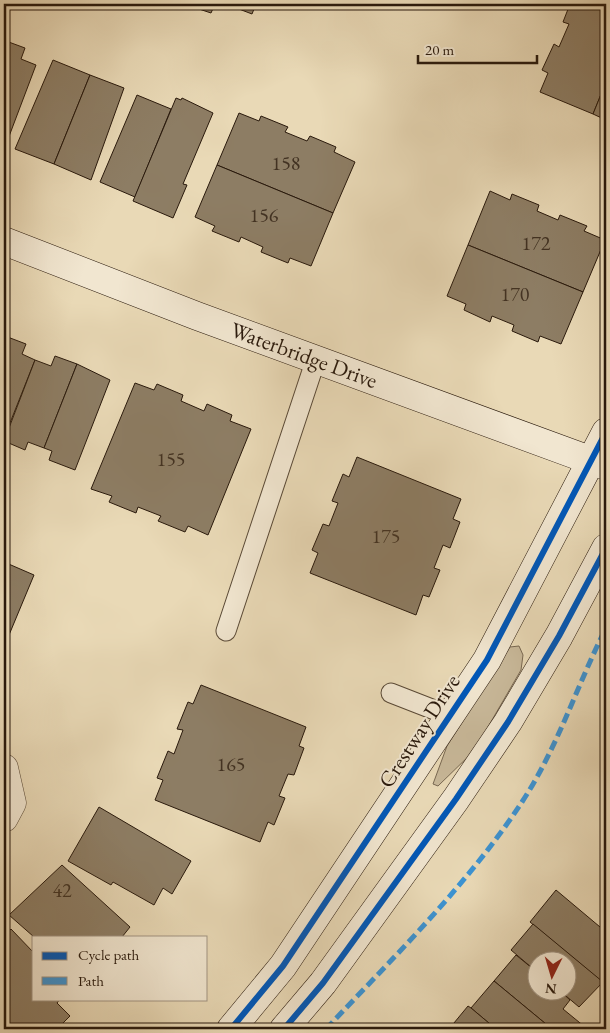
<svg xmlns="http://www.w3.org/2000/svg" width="610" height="1033" font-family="'EB Garamond',serif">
<rect width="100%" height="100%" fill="#e9d9b6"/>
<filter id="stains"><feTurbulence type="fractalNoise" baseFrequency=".004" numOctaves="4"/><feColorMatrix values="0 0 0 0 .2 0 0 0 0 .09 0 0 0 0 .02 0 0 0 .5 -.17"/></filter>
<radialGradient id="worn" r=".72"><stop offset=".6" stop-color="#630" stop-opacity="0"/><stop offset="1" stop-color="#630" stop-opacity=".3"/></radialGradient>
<path fill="#c8b899" stroke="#786852" d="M519,646L523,655L521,670L474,751L438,786L433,784L447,746L510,647Z"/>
<g fill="#8d7d64" stroke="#29190c">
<path d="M191,4H215L211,13L190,6Z"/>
<path d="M226,4H256L252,14Z"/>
<path d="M570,4H606V82L593,114L540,92L548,73L542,70L554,44L559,47L569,24L563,22Z"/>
<path d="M6,41L25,48L21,59L36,65L5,147L4,47Z"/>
<path d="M53,60L90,75L54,164L15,149Z"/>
<path d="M90,75L124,88L91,180L54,164Z"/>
<path d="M606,82V120L593,114Z"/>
<path d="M137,95L171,109L135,197L100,182Z"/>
<path d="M176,98L181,100L182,98L213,113L183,184L187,185L173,218L133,201Z"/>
<path d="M239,113L259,121L261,116L288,127L285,132L307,141L310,136L336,147L334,152L355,162L333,213L217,165Z"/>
<path d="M217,165L333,213L311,266L290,258L288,263L261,252L263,247L241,237L239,242L212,231L215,226L195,217Z"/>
<path d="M490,191L510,200L512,194L539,205L537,211L558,220L560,215L587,226L584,231L605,240L583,292L468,245Z"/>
<path d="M468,245L583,292L561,344L540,336L538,342L512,331L514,325L492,316L490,322L464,310L466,304L447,296Z"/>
<path d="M5,336L26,344L22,354L35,360L6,433L4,432Z"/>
<path d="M55,356L77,364L44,448L28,442L25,450L4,441L35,360L51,366Z"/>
<path d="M77,364L110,380L75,470L49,460L52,451L44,448Z"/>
<path d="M135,383L154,390L157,384L183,395L181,401L204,411L207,404L232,415L230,421L251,429L208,535L188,526L185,532L158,521L161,516L138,507L136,513L109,502L112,496L91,489Z"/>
<path d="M357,457L461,499L453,519L460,522L450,548L443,545L434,568L440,570L429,597L423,595L416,615L310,573L318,553L312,550L323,524L329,526L338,503L332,501L343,474L349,477Z"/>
<path d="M4,562L34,575L4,647Z"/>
<path d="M201,685L306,727L299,746L304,748L294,775L288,774L279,796L285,798L274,825L268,822L260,842L155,800L163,780L157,778L168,751L174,754L183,730L177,729L188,702L193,704Z"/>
<path d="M99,807L191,861L172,894L163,888L154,905L113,882L111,885L68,861Z"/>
<path d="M62,865L130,927L122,937H34L9,915Z"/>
<path d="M556,890L606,932V985L530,922Z"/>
<path d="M533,924L603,982L579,1007L559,990H568V960H538V973L511,950Z"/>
<path d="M11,929L34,953V999H60L57,1003L70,1016L57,1029H12L4,1021V936Z"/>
<path d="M516,955L538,973V990H559L570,1000L563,1009L585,1027L584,1029H552L494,981Z"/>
<path d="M494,981L552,1029H496L471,1008Z"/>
<path d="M468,1006L471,1008L496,1029H449Z"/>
</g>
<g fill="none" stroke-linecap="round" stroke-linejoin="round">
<defs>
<g id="lane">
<path d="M226,631L316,359"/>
<path d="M391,693L450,716"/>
</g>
<path id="street" d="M4,768L12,803L4,818"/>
<g id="secondary">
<path d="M4,241L197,316L606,466"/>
<path d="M231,1029L283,966L487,660L606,432"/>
<path d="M284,1029L323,983L456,799L508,722L559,636L606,548"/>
</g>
</defs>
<use href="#lane" stroke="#594936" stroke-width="21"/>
<use href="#street" stroke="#594936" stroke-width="29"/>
<use href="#secondary" stroke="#29190c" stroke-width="29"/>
<use href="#lane" stroke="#f1e6d0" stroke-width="19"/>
<use href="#street" stroke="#f1e6d0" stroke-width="28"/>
<use href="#secondary" stroke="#f1e6d0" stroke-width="28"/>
<path stroke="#3c93d2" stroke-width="5" stroke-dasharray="10 5" stroke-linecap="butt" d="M326,1029C393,958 469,883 522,802C558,747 577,685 606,628"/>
<defs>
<g id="cycleway">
<path d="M231,1029L283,966L487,660L606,432"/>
<path d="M284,1029L323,983L456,799L508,722L559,636L606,548"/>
</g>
</defs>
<use href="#cycleway" stroke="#f1e6d0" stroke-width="9"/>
<use href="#cycleway" stroke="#0057b8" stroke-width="6"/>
</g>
<g text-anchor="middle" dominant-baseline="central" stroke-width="4" stroke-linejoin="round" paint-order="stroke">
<g font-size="20" fill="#423222">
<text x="286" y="163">158</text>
<text x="264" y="215">156</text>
<text x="536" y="243">172</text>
<text x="515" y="294">170</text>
<text x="171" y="459">155</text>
<text x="386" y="536">175</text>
<text x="231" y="764">165</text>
<text x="62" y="890">42</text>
</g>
<g font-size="22" fill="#29190c" stroke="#f1e6d0">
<text transform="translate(304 355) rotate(20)">Waterbridge Drive</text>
<text transform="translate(419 731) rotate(-57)">Crestway Drive</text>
</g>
</g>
<rect width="610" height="1033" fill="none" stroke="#e9d9b6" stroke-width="20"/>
<rect x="5" y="5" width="600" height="1023" fill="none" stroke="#29190c" stroke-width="2.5"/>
<rect x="10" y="10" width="590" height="1013" fill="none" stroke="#29190c"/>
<rect x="32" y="936" width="175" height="65" fill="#f1e6d0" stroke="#a19482"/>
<rect x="42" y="952" width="25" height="8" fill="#0057b8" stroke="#a19482"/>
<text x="78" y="960" font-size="15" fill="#29190c">Cycle path</text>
<rect x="42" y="977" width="25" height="8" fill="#3c93d2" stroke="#a19482"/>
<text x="78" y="986" font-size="15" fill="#29190c">Path</text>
<g transform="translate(552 976) rotate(185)"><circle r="24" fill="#f1e6d0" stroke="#a19482"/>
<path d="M0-4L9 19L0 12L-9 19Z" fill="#8f2418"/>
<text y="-8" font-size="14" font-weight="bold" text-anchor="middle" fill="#29190c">N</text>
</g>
<path d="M418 55v8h119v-8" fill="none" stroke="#29190c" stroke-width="2.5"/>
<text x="425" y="55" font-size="15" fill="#29190c" stroke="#f1e6d0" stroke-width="4" paint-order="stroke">20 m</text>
<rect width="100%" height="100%" filter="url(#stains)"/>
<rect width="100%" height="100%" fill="url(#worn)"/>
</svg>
